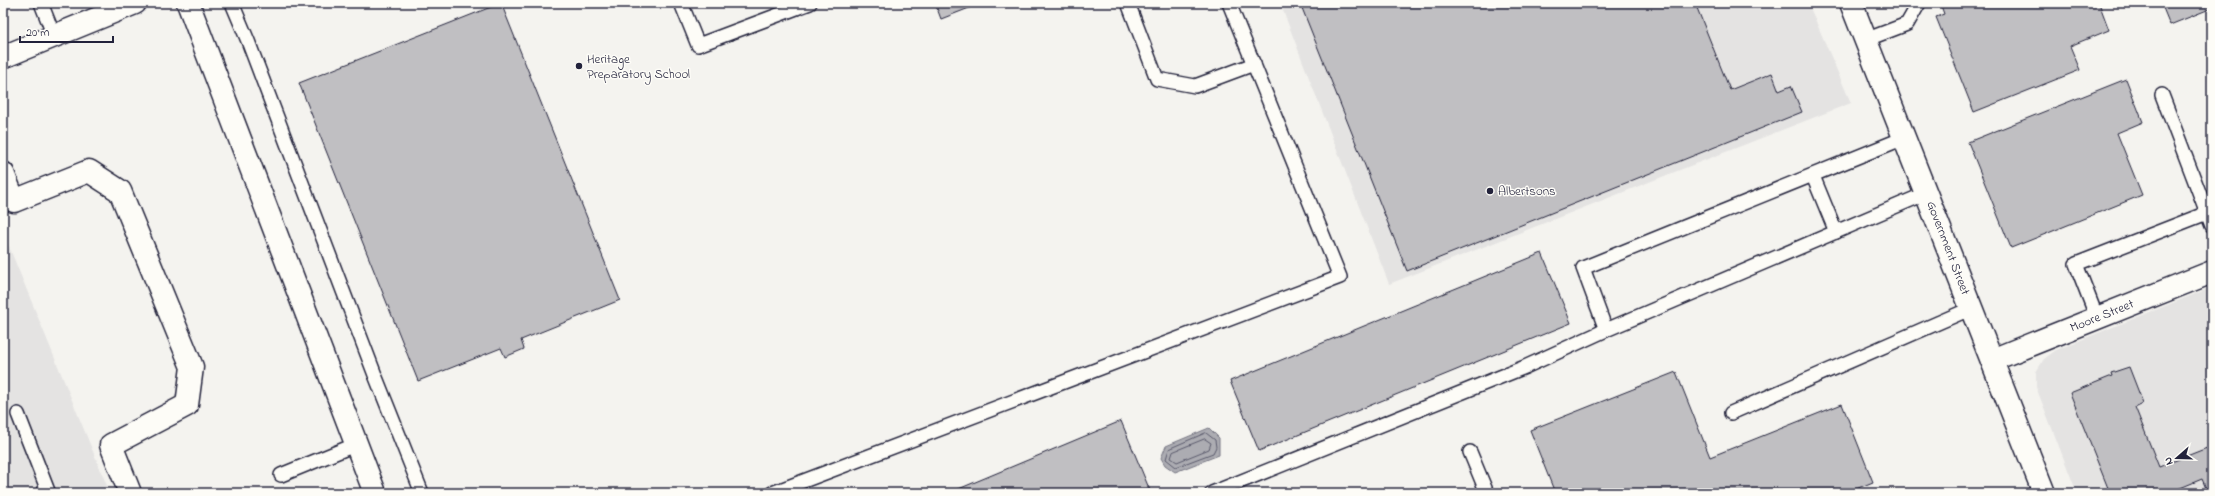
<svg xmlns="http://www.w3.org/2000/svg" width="2215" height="496" font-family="'Indie Flower',sans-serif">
<rect width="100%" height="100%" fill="#f4f3ef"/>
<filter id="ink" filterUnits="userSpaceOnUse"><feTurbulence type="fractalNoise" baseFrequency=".025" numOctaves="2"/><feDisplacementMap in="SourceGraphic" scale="8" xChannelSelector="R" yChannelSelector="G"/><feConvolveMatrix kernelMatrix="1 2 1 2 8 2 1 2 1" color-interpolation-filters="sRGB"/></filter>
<g filter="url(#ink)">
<g fill="#e4e3e2">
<path d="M1280,3H1808L1851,103L1389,284Z"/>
<path d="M3,232L110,493H3Z"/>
<path d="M2212,287V493H2077L2036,387V372L2044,359L2056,350Z"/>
</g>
<path fill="#acacb2" stroke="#757582" d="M1209,428L1219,438V455L1175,472L1165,465L1161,458L1166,446Z"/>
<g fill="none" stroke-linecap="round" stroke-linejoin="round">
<g stroke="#59596b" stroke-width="1">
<path d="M1206,433L1215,440L1216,447L1213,453L1176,467L1166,459L1169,449Z"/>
<path d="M1205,439L1211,443L1209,449L1177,462L1171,458L1173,452Z"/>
</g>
</g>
<g fill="#c0bfc2" stroke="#22223b">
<path d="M501,3L620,300L521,340L524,349L505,357L501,348L418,381L299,83Z"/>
<path d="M935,3H982L941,19Z"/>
<path d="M1300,3H1695L1730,90L1772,73L1779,91L1791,86L1802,112L1407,271Z"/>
<path d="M1940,3H1964L1965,5L1969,3H2099L2109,30L2070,46L2080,70L1974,112L1936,17L1944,14Z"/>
<path d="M2161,3H2212V8L2170,25Z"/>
<path d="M2126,79L2143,122L2117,133L2142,195L2011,248L1968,142Z"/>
<path d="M1542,253L1571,323L1259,451L1230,381Z"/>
<path d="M2129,367L2143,403L2135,407L2159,467L2212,446V493H2208L2202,479L2168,493H2110L2070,393L2112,376L2111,373Z"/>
<path d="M1676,372L1710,457L1842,404L1873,482L1846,493H1555L1530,430Z"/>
<path d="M1121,421L1151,493H949Z"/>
</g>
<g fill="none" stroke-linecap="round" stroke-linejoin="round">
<defs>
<g id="lane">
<path d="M41,3L54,36"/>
<path d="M232,3L248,41L375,375L422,493"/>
<path d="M681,3L698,45L810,3"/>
<path d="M1128,3L1157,79L1195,86L1254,64"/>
<path d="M1865,40L1907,24L1919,3"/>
<path d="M2162,95L2212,226"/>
<path d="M1813,176L1836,232"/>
<path d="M2097,318L2076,264L2207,213"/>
<path d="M1606,330L1583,268L1904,138"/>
<path d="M1731,413L1972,308"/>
<path d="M18,414L48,491L42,493"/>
<path d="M1470,452L1487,493"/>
<path d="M281,475L357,444"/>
<path d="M772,493L1340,277L1229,3"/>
<path d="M1212,493L1525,367L1606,330L1927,193"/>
</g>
<g id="street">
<path d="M188,3L375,493"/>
<path d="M3,57L135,3"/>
<path d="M3,173L14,201L89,171L120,191L192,367L187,405L111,445L130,493"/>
<path d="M1992,360L2212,272"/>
</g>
<path id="primary" d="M1851,3L2044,493"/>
</defs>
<use href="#lane" stroke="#22223b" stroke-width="16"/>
<use href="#street" stroke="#22223b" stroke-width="25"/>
<use href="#primary" stroke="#22223b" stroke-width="25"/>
<use href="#lane" stroke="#fdfcf7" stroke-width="13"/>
<use href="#street" stroke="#fdfcf7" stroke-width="22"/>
<use href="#primary" stroke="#fdfcf7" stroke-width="22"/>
</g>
</g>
<g fill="#22223b" stroke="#fdfcf7" stroke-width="1.5">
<circle cx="579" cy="66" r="4"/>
<circle cx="1490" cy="191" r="4"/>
</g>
<g text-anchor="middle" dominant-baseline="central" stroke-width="3" stroke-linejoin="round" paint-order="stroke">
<g font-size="13" fill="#22223b" stroke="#fdfcf7" text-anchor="start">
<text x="587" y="59">Heritage<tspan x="587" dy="15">Preparatory School</tspan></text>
<text x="1498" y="191">Albertsons</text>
</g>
<g font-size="13" fill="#22223b" stroke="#fdfcf7">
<text transform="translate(1948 248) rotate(69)">Government Street</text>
<text transform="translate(2102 316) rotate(-22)">Moore Street</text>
</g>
</g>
<rect width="2215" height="496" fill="none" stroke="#fdfcf7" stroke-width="16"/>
<rect x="8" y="8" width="2199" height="480" fill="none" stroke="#22223b" stroke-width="1.5" filter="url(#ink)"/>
<g transform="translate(2177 458) rotate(250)" stroke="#fdfcf7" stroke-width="3" paint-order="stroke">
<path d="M0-3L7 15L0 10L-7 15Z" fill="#22223b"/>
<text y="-6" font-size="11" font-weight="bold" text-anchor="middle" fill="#22223b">N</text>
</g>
<path d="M20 36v6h93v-6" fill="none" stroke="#22223b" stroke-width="2"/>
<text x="26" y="36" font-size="12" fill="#22223b" stroke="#fdfcf7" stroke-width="3" paint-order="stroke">20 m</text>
</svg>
